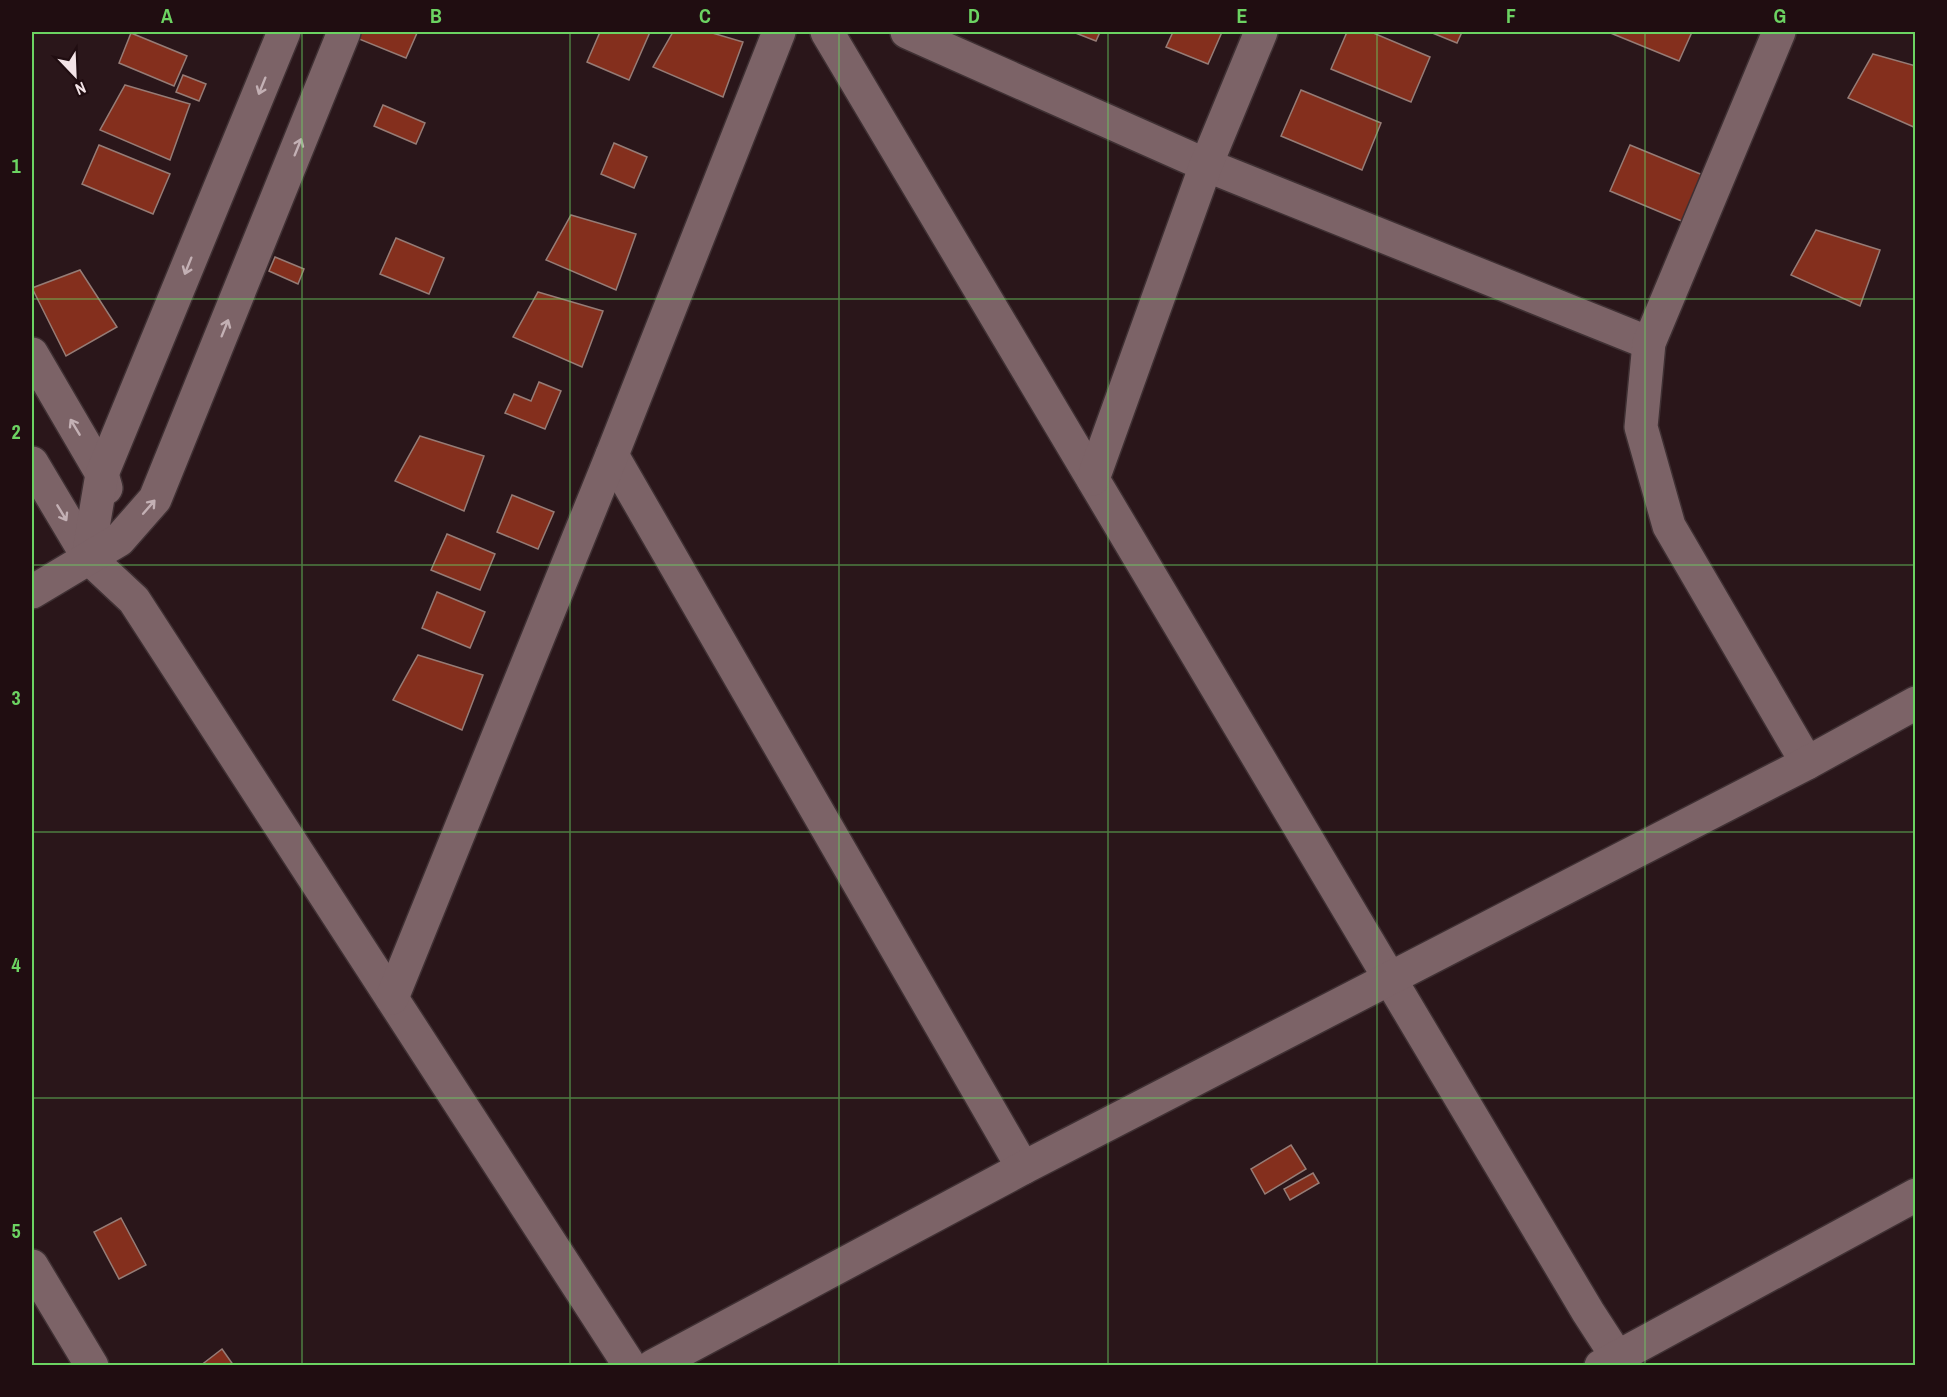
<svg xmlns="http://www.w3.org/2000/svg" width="1947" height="1397" font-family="'Archivo Narrow',sans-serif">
<rect width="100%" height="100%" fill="#2a161a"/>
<g fill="#842f1d" stroke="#967c76" stroke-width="1.5">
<path d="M357,32H413L417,33L406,58L354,37Z"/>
<path d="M600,32H650L629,80L587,62Z"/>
<path d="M673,32H709L743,42L723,97L653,67Z"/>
<path d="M1073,32H1100L1096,41Z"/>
<path d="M1173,32H1222L1208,64L1166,47Z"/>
<path d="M1347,32H1371L1430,57L1411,102L1331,69Z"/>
<path d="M1430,32H1462L1457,43Z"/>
<path d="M1608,32H1692L1679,61Z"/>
<path d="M131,33L187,56L174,86L119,63Z"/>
<path d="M1873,54L1916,66V128L1848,98Z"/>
<path d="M183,75L206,84L199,101L176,92Z"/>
<path d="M125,85L190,104L170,160L100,130Z"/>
<path d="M1301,90L1381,123L1362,170L1281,136Z"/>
<path d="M383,105L425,123L416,144L374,126Z"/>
<path d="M614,143L647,157L634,188L601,174Z"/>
<path d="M99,145L170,174L153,214L82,184Z"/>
<path d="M1630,145L1710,178L1691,225L1610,191Z"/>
<path d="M571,215L636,234L616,290L546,260Z"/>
<path d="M1816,230L1880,250L1860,306L1791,275Z"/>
<path d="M396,238L444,258L429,294L380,274Z"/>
<path d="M275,257L304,269L298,284L269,271Z"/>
<path d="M80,270L117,327L66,356L32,288Z"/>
<path d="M538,292L603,311L582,367L513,337Z"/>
<path d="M539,382L561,391L545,429L505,413L514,394L531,401Z"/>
<path d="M420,436L484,456L464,511L395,481Z"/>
<path d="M512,495L554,512L538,549L497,532Z"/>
<path d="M447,534L495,554L480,590L431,570Z"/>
<path d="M437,592L485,612L470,648L422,628Z"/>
<path d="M418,655L483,675L462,730L393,700Z"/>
<path d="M1291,1145L1306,1169L1265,1194L1251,1169Z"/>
<path d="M1313,1173L1319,1183L1290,1200L1284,1189Z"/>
<path d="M121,1218L146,1265L119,1279L94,1232Z"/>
<path d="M222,1349L234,1366H200Z"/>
</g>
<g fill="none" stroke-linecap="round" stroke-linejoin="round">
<defs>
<g id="minor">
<path d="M827,32L1588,1312L1623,1366"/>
<path d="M907,32L1206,165L1649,343"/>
<path d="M1779,32L1649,343L1641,427L1669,526L1807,763"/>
<path d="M32,354L102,474L106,488"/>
<path d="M612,455L1023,1168"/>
<path d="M32,463L88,557L134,600L630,1366"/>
<path d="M1093,479L1206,165L1261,32"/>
<path d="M88,557L102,474L284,32"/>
<path d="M32,592L119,540L155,499L344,32"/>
<path d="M392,998L612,455L779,32"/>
<path d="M32,1266L92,1366"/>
<path d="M653,1366L1023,1168L1807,763L1916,703"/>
<path d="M1601,1366L1916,1195"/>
</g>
</defs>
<use href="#minor" stroke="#3f3033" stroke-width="36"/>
<use href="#minor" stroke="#7c6367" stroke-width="33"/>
</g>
<defs><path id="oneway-shaft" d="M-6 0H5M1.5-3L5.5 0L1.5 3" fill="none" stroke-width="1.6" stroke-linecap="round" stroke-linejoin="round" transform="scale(1.5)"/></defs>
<g stroke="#c3b0b4">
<use href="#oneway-shaft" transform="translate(262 86) rotate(112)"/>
<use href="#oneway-shaft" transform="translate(298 147) rotate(-68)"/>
<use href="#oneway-shaft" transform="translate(188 266) rotate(112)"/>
<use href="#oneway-shaft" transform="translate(225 328) rotate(-68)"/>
<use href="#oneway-shaft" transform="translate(75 427) rotate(-121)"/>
<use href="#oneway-shaft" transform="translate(149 507) rotate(-49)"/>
<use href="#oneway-shaft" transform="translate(62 513) rotate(59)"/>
</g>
<path fill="none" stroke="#6cd362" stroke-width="1.5" stroke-opacity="0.55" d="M302,32V1366M570,32V1366M839,32V1366M1108,32V1366M1377,32V1366M1645,32V1366M32,299H1916M32,565H1916M32,832H1916M32,1098H1916"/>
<rect width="1947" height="1397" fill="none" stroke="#200d11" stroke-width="66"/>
<g transform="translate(75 75) rotate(157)" stroke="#200d11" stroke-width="4.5" paint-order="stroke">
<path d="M0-4.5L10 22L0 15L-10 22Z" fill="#f3e4e7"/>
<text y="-9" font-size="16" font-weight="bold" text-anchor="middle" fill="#f3e4e7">N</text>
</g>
<rect x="33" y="33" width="1881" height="1331" fill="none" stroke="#6cd362" stroke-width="2"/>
<g font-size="20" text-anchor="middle" font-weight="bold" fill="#6cd362">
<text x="167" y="23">A</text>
<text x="436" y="23">B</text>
<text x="705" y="23">C</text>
<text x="974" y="23">D</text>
<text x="1242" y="23">E</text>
<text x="1511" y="23">F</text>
<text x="1780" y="23">G</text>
<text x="16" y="173">1</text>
<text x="16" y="439">2</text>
<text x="16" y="705">3</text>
<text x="16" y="972">4</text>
<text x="16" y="1238">5</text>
</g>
</svg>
